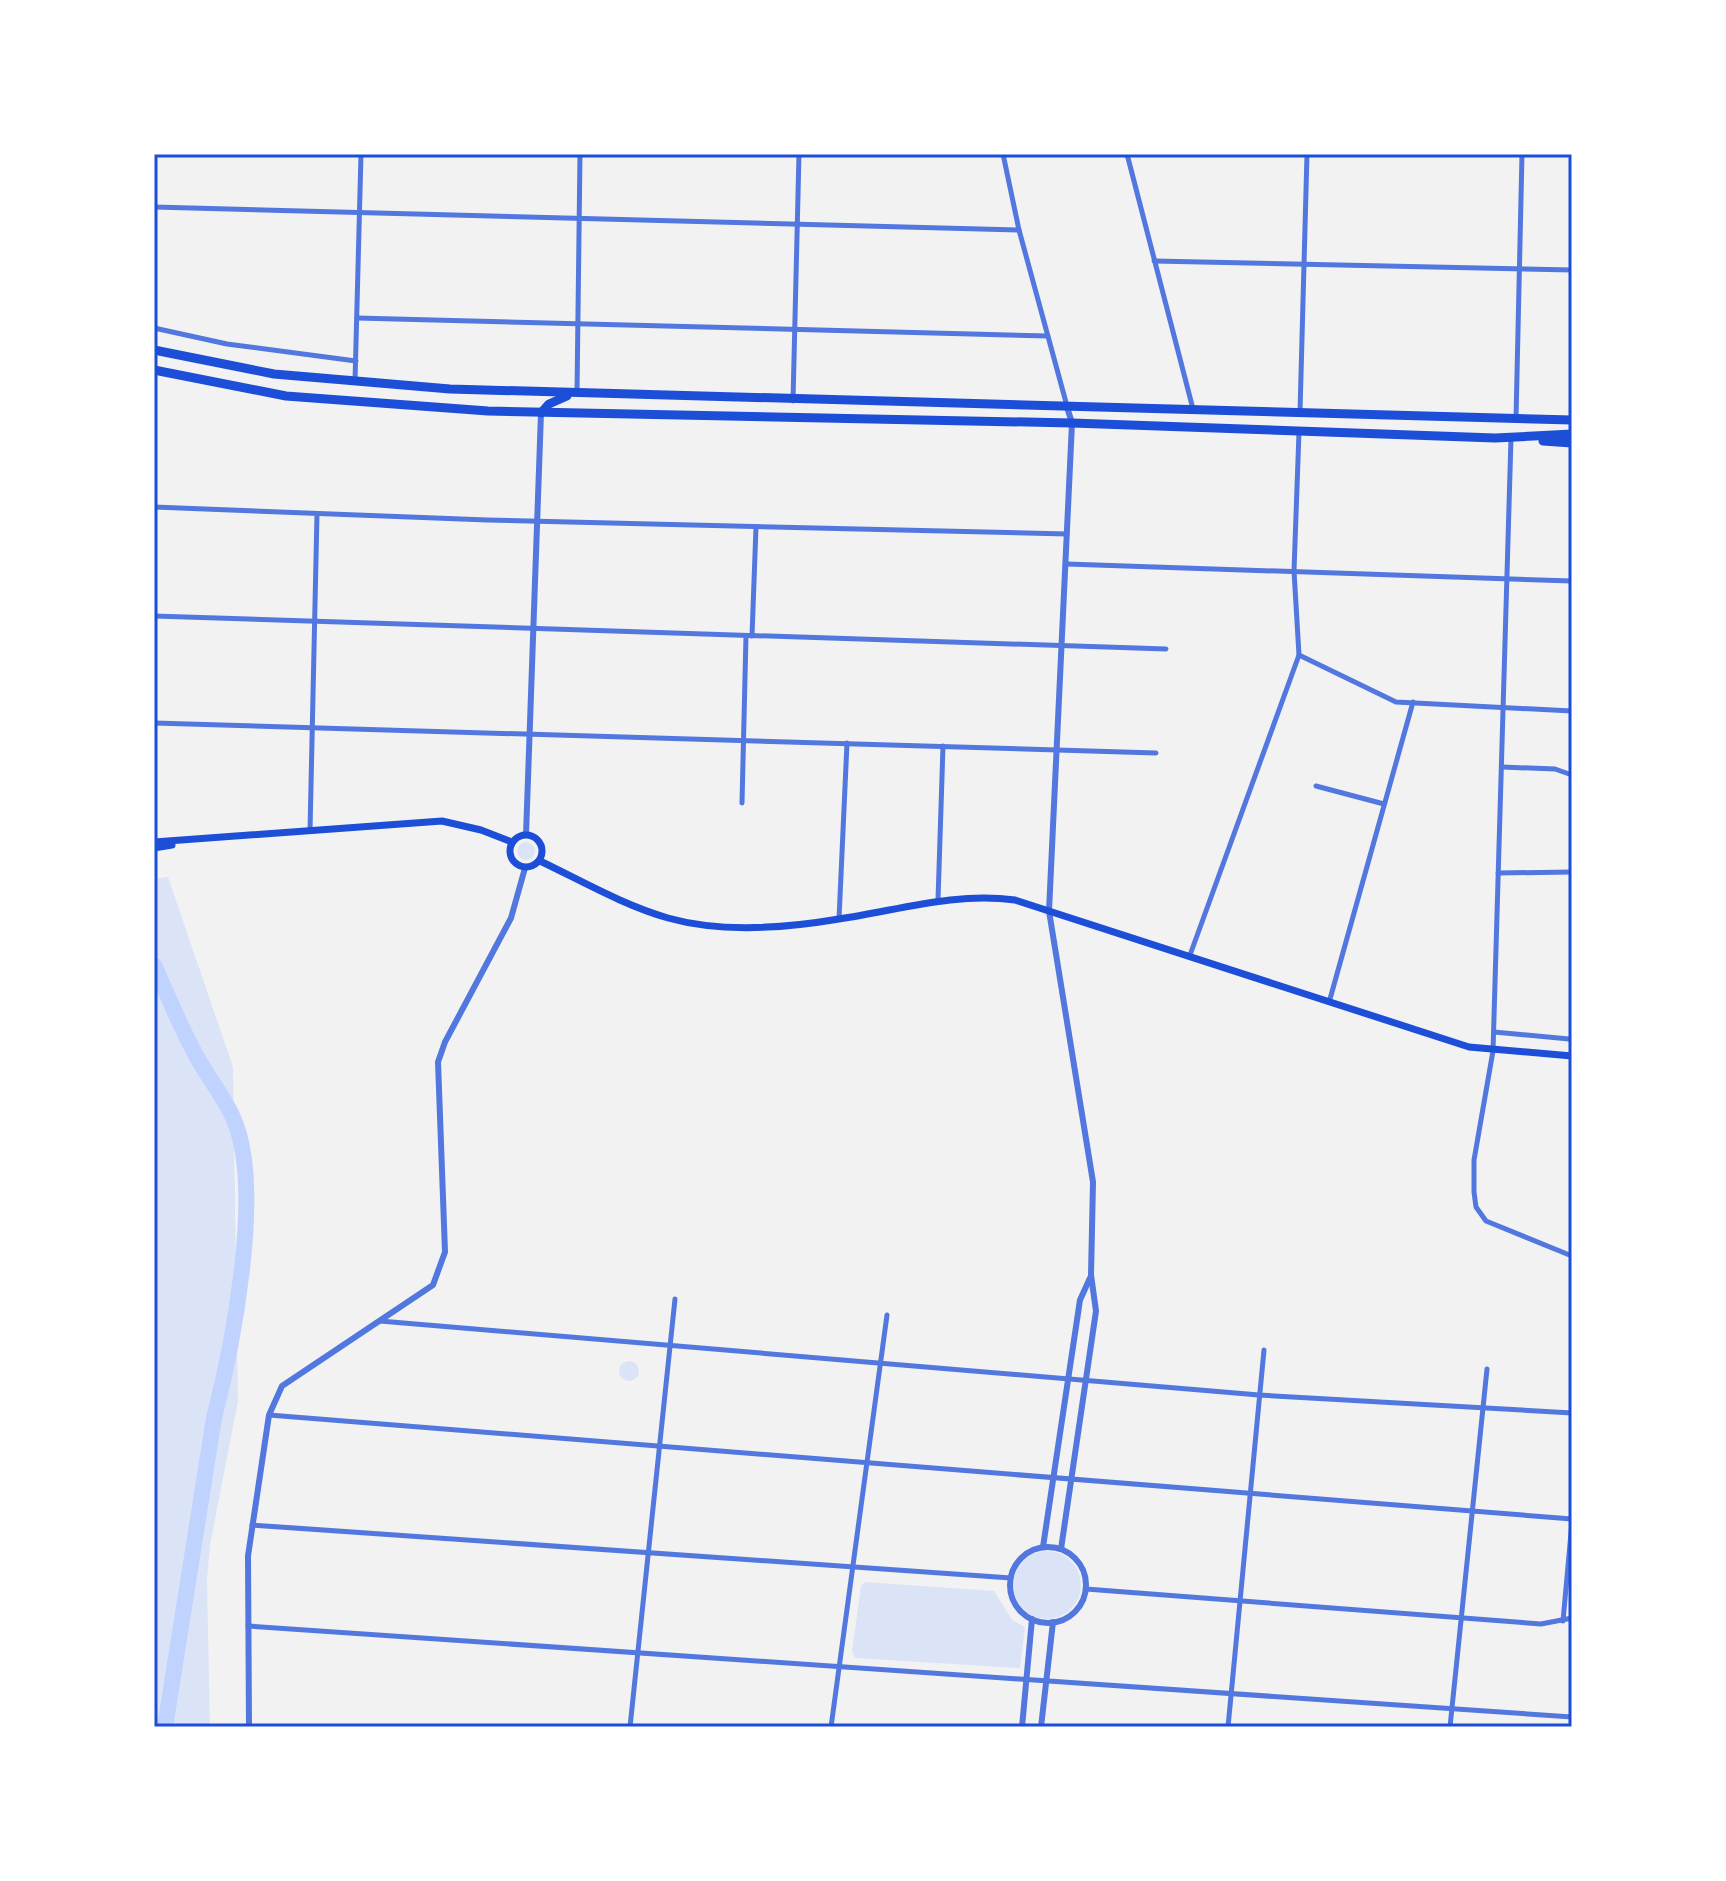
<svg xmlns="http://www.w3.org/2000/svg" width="1726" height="1881" font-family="'Asap Condensed',sans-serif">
<rect width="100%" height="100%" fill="#f2f2f2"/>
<g fill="#dbe4f7">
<circle cx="526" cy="851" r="9"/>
<path d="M168,877L233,1067L238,1401L210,1545L207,1579L210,1727H154V879Z"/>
<circle cx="629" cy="1371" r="10"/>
<circle cx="1047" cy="1585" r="34"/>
<path d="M865,1582L994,1591L1012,1620L1025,1627L1020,1668L855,1658L852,1651L861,1586Z"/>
</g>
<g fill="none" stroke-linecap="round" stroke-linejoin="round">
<path stroke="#bfd3fe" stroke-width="16" d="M154,965C168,996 181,1029 198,1059C211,1082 229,1103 237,1128C261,1199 233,1345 214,1418L165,1727"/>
<g stroke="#5277de" stroke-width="5">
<path d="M1003,154L1019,230L1067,406"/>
<path d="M1127,154L1193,409"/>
<path d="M154,207L1019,230"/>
<path d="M1154,261L1572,270"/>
<path d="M357,318L1048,336"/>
<path d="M154,328L227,344L356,361"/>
<path d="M355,381L361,154"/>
<path d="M577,393L580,154"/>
<path d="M793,401L799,154"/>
<path d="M1300,412L1307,154"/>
<path d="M1516,419L1522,154"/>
<path d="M1511,438L1493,1051L1474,1160V1192L1476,1207L1486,1221L1572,1256"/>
<path d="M154,507L487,520L1067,534"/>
<path d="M1067,564L1572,581"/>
<path d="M154,616L1166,649"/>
<path d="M752,636L756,527"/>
<path d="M1299,655L1396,702L1572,711"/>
<path d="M154,723L1156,753"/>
<path d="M1502,767L1555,769L1572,775"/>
<path d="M1316,786L1384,804"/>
<path d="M742,803L746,636"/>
<path d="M310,831L317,514"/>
<path d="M1498,873L1572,872"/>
<path d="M938,900L943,746"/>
<path d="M839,919L847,743"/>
<path d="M1190,955L1299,655L1294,571L1299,432"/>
<path d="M1330,999L1413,702"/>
<path d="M1494,1032L1569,1039"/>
<path d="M380,1321L1259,1395L1572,1413"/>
<path d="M269,1415L1572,1519"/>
<path d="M252,1525L1011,1578"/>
<path d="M1086,1589L1541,1624L1572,1618"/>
<path d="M1563,1621L1572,1522"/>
<path d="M248,1626L1572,1717"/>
<path d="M630,1727L675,1299"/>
<path d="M831,1727L887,1315"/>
<path d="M1228,1727L1264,1350"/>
<path d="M1450,1727L1487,1369"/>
</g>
<g stroke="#5277de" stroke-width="6">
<path d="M526,835L541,413"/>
<path d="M1043,1547L1080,1300L1090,1278"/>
<circle cx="1048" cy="1585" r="38"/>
<path d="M1061,1549L1096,1311L1091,1275L1093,1182L1049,911L1072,423L1067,407"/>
<path d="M249,1727L248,1556L269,1415L282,1386L433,1285L445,1252L438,1062L445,1042L511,918L525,868"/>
<path d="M1022,1727L1032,1619"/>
<path d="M1041,1727L1053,1622"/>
</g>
<g stroke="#1d4ed8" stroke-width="7">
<circle cx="526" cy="851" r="16"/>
<path d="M154,842L442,821L481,830L512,842"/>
<path d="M154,848L172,845"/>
<path d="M540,861C582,881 623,905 668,918C721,933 786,928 839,919C899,910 955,892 1015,900L1469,1047L1572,1056"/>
</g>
<g stroke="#1d4ed8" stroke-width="9">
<path d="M154,350L274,374L450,389L1572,420"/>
<path d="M154,370L286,396L488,411L1072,423L1495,438L1572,434"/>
<path d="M541,413L549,404L567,396"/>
<path d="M1543,441L1572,443"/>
</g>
</g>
<rect width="1726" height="1881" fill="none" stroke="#ffffff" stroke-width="312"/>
<rect x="156" y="156" width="1414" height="1569" fill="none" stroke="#1d4ed8" stroke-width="3"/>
</svg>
